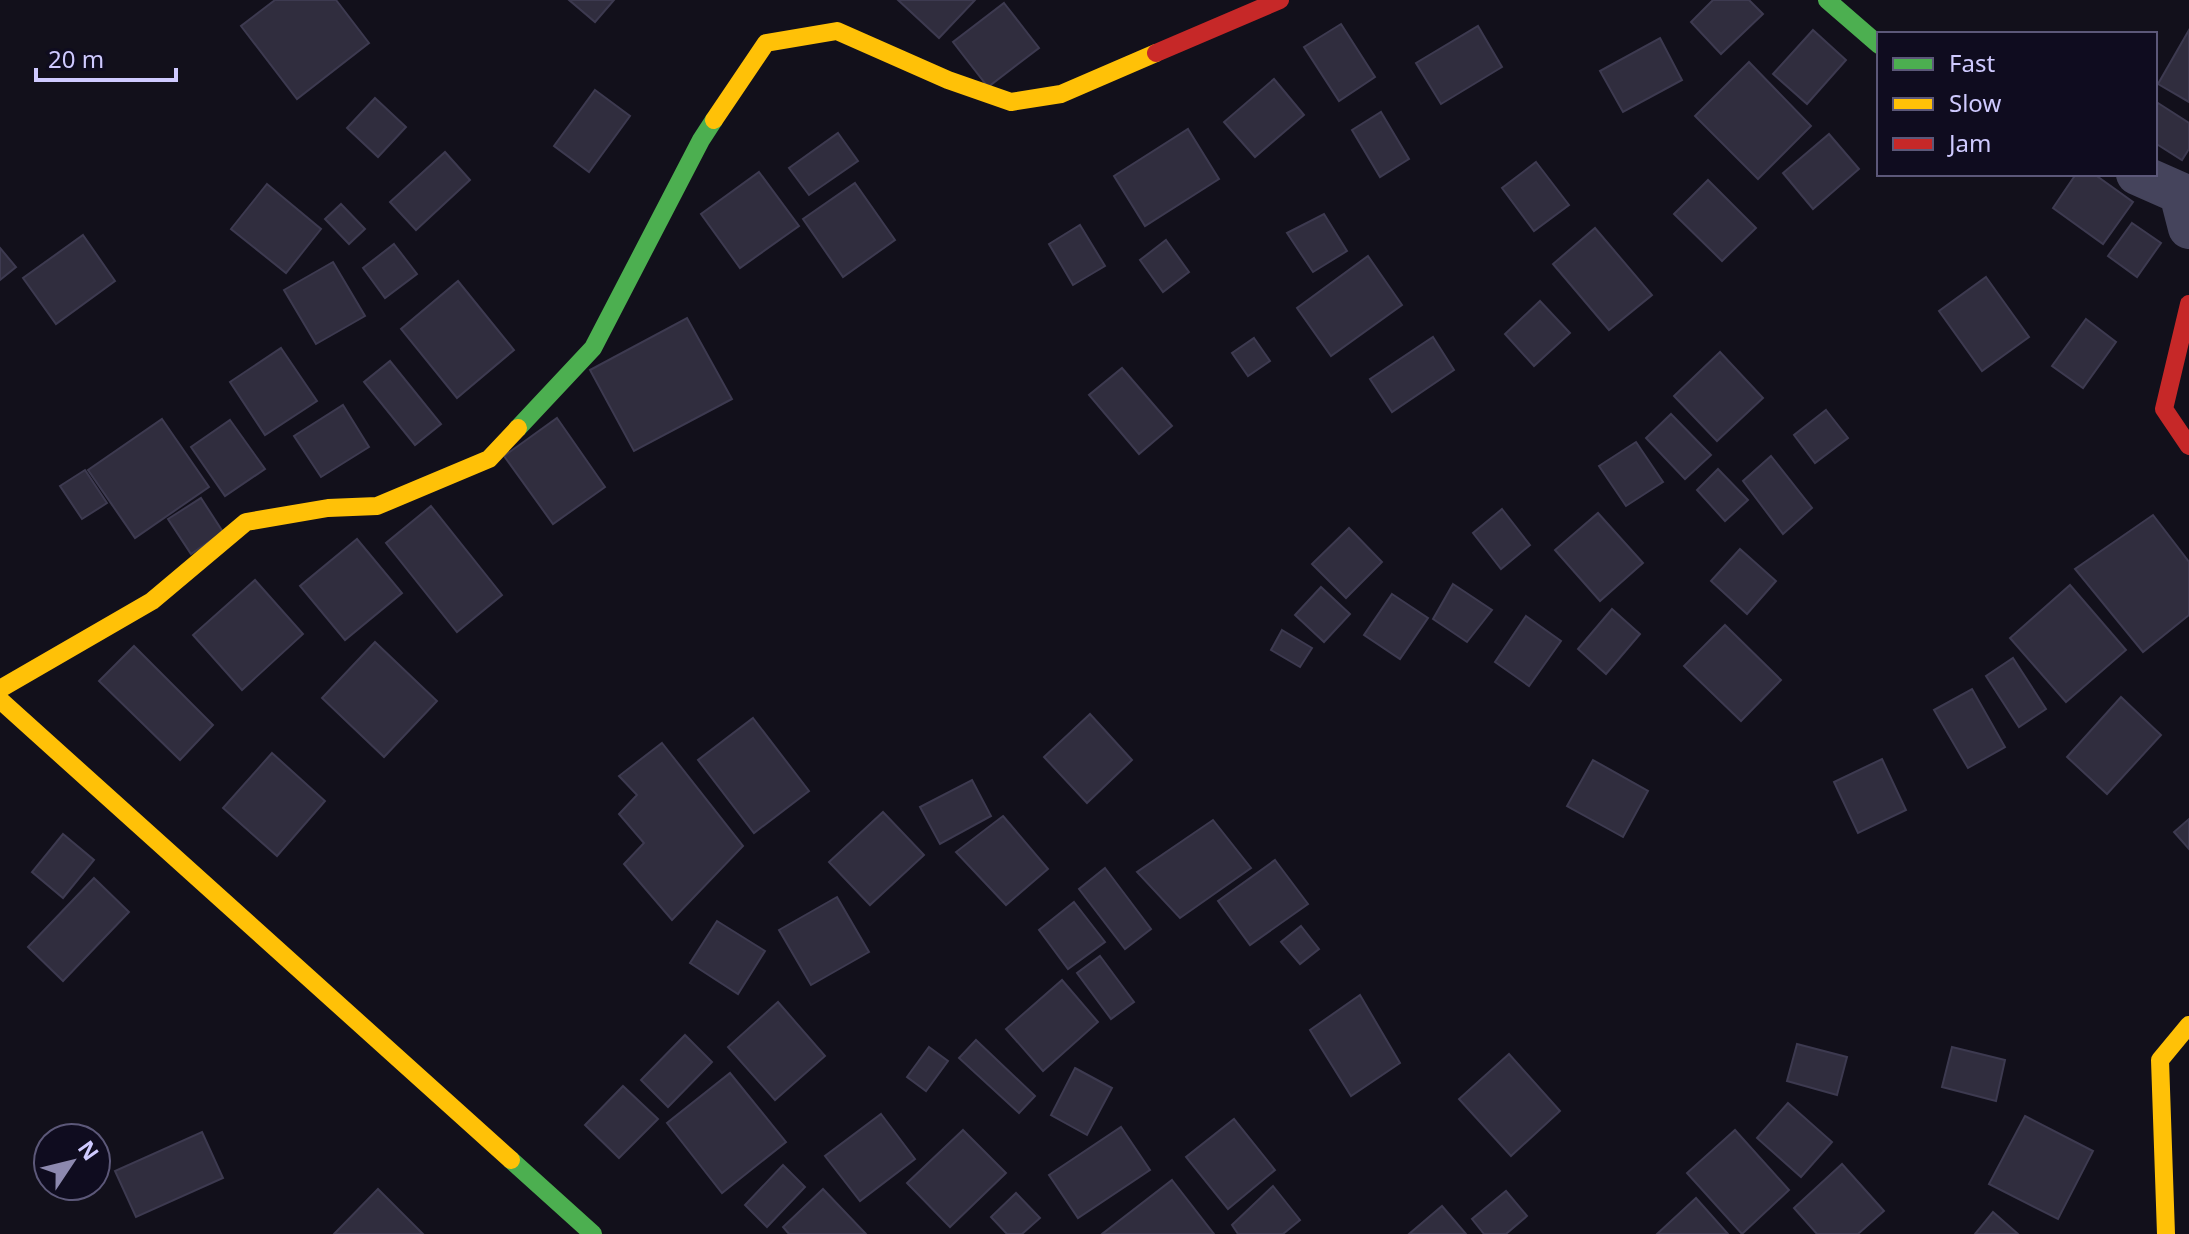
<svg xmlns="http://www.w3.org/2000/svg" width="2189" height="1234" font-family="'Noto Sans',sans-serif">
<rect width="100%" height="100%" fill="#12101b"/>
<g fill="#302d3e" stroke="#3d3a50" stroke-width="2">
<path d="M275,0H336L369,43L297,99L241,26Z"/>
<path d="M569,0H614L595,22Z"/>
<path d="M898,0H975L939,38Z"/>
<path d="M1713,0H1749L1763,14L1721,54L1691,22Z"/>
<path d="M1004,3L1039,48L988,87L953,42Z"/>
<path d="M1341,24L1375,77L1339,101L1304,47Z"/>
<path d="M1478,26L1502,67L1441,104L1416,63Z"/>
<path d="M1813,30L1846,60L1807,104L1773,74Z"/>
<path d="M2189,30V102L2158,84Z"/>
<path d="M1660,38L1682,80L1623,112L1600,71Z"/>
<path d="M1749,62L1811,126L1758,179L1695,116Z"/>
<path d="M1274,79L1304,115L1255,157L1224,122Z"/>
<path d="M595,90L630,116L589,172L554,146Z"/>
<path d="M375,98L406,127L378,157L347,128Z"/>
<path d="M2158,103L2189,123V149L2182,160L2155,143V109Z"/>
<path d="M1381,112L1409,159L1380,177L1352,130Z"/>
<path d="M1188,129L1219,179L1145,226L1114,176Z"/>
<path d="M838,133L858,161L809,195L789,168Z"/>
<path d="M1829,134L1859,169L1813,209L1783,173Z"/>
<path d="M445,152L470,180L416,230L390,202Z"/>
<path d="M1536,162L1569,205L1534,231L1502,188Z"/>
<path d="M759,172L799,226L740,268L701,214Z"/>
<path d="M2076,174H2094L2133,202L2103,244L2053,208Z"/>
<path d="M1708,180L1756,228L1722,261L1674,214Z"/>
<path d="M855,183L895,240L843,277L803,219Z"/>
<path d="M267,184L321,229L286,273L231,229Z"/>
<path d="M341,204L365,229L349,244L325,219Z"/>
<path d="M1324,214L1347,251L1313,272L1287,233Z"/>
<path d="M2132,223L2161,243L2137,277L2108,256Z"/>
<path d="M1080,225L1105,266L1073,285L1049,244Z"/>
<path d="M1595,228L1652,295L1609,330L1553,264Z"/>
<path d="M83,235L115,281L56,324L23,278Z"/>
<path d="M1166,240L1189,272L1163,292L1140,260Z"/>
<path d="M394,244L417,274L385,298L363,268Z"/>
<path d="M0,248L16,267L0,280Z"/>
<path d="M1368,256L1402,305L1331,356L1297,308Z"/>
<path d="M333,262L365,316L316,344L284,290Z"/>
<path d="M1986,277L2029,337L1982,371L1939,311Z"/>
<path d="M458,281L514,350L457,398L401,329Z"/>
<path d="M1540,301L1570,333L1534,366L1505,334Z"/>
<path d="M687,318L732,399L634,451L590,370Z"/>
<path d="M2086,319L2116,342L2083,388L2052,366Z"/>
<path d="M1433,337L1454,370L1392,412L1370,379Z"/>
<path d="M1254,338L1270,361L1248,376L1232,353Z"/>
<path d="M281,348L317,401L265,435L230,382Z"/>
<path d="M1720,352L1763,398L1717,441L1674,396Z"/>
<path d="M390,361L441,424L415,445L364,382Z"/>
<path d="M1122,368L1172,426L1139,454L1089,395Z"/>
<path d="M343,405L369,447L321,477L294,436Z"/>
<path d="M1826,410L1848,438L1815,463L1794,435Z"/>
<path d="M1671,414L1711,455L1685,479L1646,438Z"/>
<path d="M557,418L605,487L553,524L504,456Z"/>
<path d="M162,419L209,487L135,538L88,470Z"/>
<path d="M230,420L265,469L225,496L191,447Z"/>
<path d="M1636,442L1663,482L1626,506L1599,466Z"/>
<path d="M1771,456L1812,508L1783,534L1743,481Z"/>
<path d="M1718,469L1748,500L1725,521L1697,490Z"/>
<path d="M85,470L107,503L82,519L60,486Z"/>
<path d="M201,498L223,532L191,554L168,519Z"/>
<path d="M431,506L502,595L457,632L386,543Z"/>
<path d="M1502,509L1530,545L1501,569L1473,533Z"/>
<path d="M1598,513L1643,563L1600,601L1555,550Z"/>
<path d="M2153,515L2189,562V615L2143,652L2075,569Z"/>
<path d="M1349,528L1382,562L1346,598L1312,564Z"/>
<path d="M357,539L402,593L345,640L300,586Z"/>
<path d="M1740,549L1776,581L1747,614L1711,581Z"/>
<path d="M255,580L303,634L242,690L193,635Z"/>
<path d="M1453,584L1492,610L1467,642L1433,619Z"/>
<path d="M2070,585L2126,650L2066,702L2010,638Z"/>
<path d="M1321,587L1350,614L1324,642L1295,615Z"/>
<path d="M1392,594L1428,618L1400,659L1364,635Z"/>
<path d="M1612,609L1640,634L1606,674L1578,649Z"/>
<path d="M1526,616L1561,641L1529,686L1495,662Z"/>
<path d="M1725,625L1781,680L1741,721L1684,666Z"/>
<path d="M1282,630L1312,648L1300,667L1271,650Z"/>
<path d="M375,642L437,701L384,757L322,698Z"/>
<path d="M134,646L213,725L180,760L99,681Z"/>
<path d="M2013,658L2046,709L2019,727L1986,676Z"/>
<path d="M1972,689L2005,747L1968,768L1934,710Z"/>
<path d="M2121,697L2161,735L2107,794L2067,757Z"/>
<path d="M1090,714L1132,760L1087,803L1044,757Z"/>
<path d="M753,718L809,791L754,833L698,760Z"/>
<path d="M662,743L743,846L672,920L624,864L644,843L619,814L637,795L619,776Z"/>
<path d="M272,753L325,801L277,856L223,808Z"/>
<path d="M1882,759L1906,810L1858,833L1834,782Z"/>
<path d="M1593,760L1648,791L1623,837L1567,806Z"/>
<path d="M972,780L991,816L940,844L920,807Z"/>
<path d="M883,812L924,855L870,905L829,862Z"/>
<path d="M1003,816L1048,869L1006,905L956,852Z"/>
<path d="M2189,819V849L2174,832Z"/>
<path d="M1213,820L1251,868L1180,918L1137,872Z"/>
<path d="M63,834L94,860L63,898L32,872Z"/>
<path d="M1275,860L1308,904L1250,945L1218,901Z"/>
<path d="M1105,868L1151,929L1125,949L1079,889Z"/>
<path d="M94,878L129,912L63,981L28,947Z"/>
<path d="M837,897L869,952L811,985L779,930Z"/>
<path d="M1074,902L1105,942L1068,969L1039,930Z"/>
<path d="M717,921L765,951L738,994L690,963Z"/>
<path d="M1301,926L1319,949L1300,964L1281,942Z"/>
<path d="M1100,956L1134,1002L1111,1019L1077,973Z"/>
<path d="M1062,980L1098,1022L1043,1071L1006,1029Z"/>
<path d="M1360,995L1400,1063L1351,1096L1310,1030Z"/>
<path d="M778,1002L825,1056L775,1100L728,1047Z"/>
<path d="M685,1035L712,1062L668,1107L641,1080Z"/>
<path d="M976,1040L1035,1096L1019,1113L959,1058Z"/>
<path d="M1797,1044L1847,1057L1837,1095L1787,1081Z"/>
<path d="M929,1047L948,1061L926,1091L907,1077Z"/>
<path d="M1952,1047L2005,1060L1996,1101L1942,1087Z"/>
<path d="M1509,1054L1560,1111L1511,1156L1459,1099Z"/>
<path d="M1075,1068L1112,1088L1087,1135L1051,1115Z"/>
<path d="M730,1073L786,1142L722,1193L667,1123Z"/>
<path d="M623,1086L658,1119L619,1158L585,1125Z"/>
<path d="M1788,1103L1832,1142L1801,1177L1757,1138Z"/>
<path d="M881,1114L915,1159L860,1201L825,1156Z"/>
<path d="M2025,1116L2093,1151L2058,1219L1989,1184Z"/>
<path d="M1234,1119L1275,1170L1228,1209L1186,1157Z"/>
<path d="M1121,1127L1150,1170L1078,1218L1049,1175Z"/>
<path d="M963,1130L1006,1173L950,1227L907,1183Z"/>
<path d="M1735,1130L1789,1190L1742,1234L1687,1173Z"/>
<path d="M202,1132L223,1178L136,1217L115,1171Z"/>
<path d="M1842,1164L1884,1211L1858,1234H1817L1794,1208Z"/>
<path d="M783,1165L805,1187L767,1227L745,1205Z"/>
<path d="M1172,1180L1214,1234H1102Z"/>
<path d="M1273,1186L1300,1220L1283,1234H1238L1232,1225Z"/>
<path d="M378,1189L423,1234H334Z"/>
<path d="M823,1189L866,1234H789L783,1227Z"/>
<path d="M1506,1191L1527,1216L1506,1234H1484L1472,1219Z"/>
<path d="M1016,1193L1040,1218L1022,1234H1007L991,1217Z"/>
<path d="M1696,1198L1728,1234H1657Z"/>
<path d="M1442,1206L1466,1234H1409Z"/>
<path d="M1993,1212L2018,1234H1975Z"/>
</g>
<g fill="none" stroke-linecap="round" stroke-linejoin="round">
<path stroke="#45445c" stroke-width="42" d="M2137,174L2180,193L2189,228"/>
<g stroke="#4caf50" stroke-width="18">
<path d="M1827,0L1879,45"/>
<path d="M518,428L593,348L701,140L714,120"/>
<path d="M511,1160L593,1234"/>
</g>
<g stroke="#ffc107" stroke-width="18">
<path d="M714,120L766,43L837,31L948,80L1011,102L1061,94L1156,53"/>
<path d="M0,689L152,601L246,522L328,508L377,506L489,459L518,428"/>
<path d="M0,700L511,1160"/>
<path d="M2166,1234L2160,1060L2189,1025"/>
</g>
<g stroke="#c62828" stroke-width="18">
<path d="M1156,53L1280,0"/>
<path d="M2189,304L2164,409L2189,446"/>
</g>
</g>
<rect x="1877" y="32" width="280" height="144" fill="#0f0c1f" stroke="#5c5879" stroke-width="2"/>
<rect x="1893" y="58" width="40" height="12" fill="#4caf50" stroke="#5c5879" stroke-width="2"/>
<text x="1949" y="72" font-size="24" fill="#cfcaff">Fast</text>
<rect x="1893" y="98" width="40" height="12" fill="#ffc107" stroke="#5c5879" stroke-width="2"/>
<text x="1949" y="112" font-size="24" fill="#cfcaff">Slow</text>
<rect x="1893" y="138" width="40" height="12" fill="#c62828" stroke="#5c5879" stroke-width="2"/>
<text x="1949" y="152" font-size="24" fill="#cfcaff">Jam</text>
<g transform="translate(72 1162) rotate(55)"><circle r="38" fill="#0f0c1f" stroke="#5c5879" stroke-width="2"/>
<path d="M0-6L14 30L0 20L-14 30Z" fill="#8d89af"/>
<text y="-12" font-size="22" font-weight="bold" text-anchor="middle" fill="#cfcaff">N</text>
</g>
<path d="M36 68v12h140v-12" fill="none" stroke="#cfcaff" stroke-width="4"/>
<text x="48" y="68" font-size="24" fill="#cfcaff" stroke="#0f0c1f" stroke-width="6" paint-order="stroke">20 m</text>
</svg>
